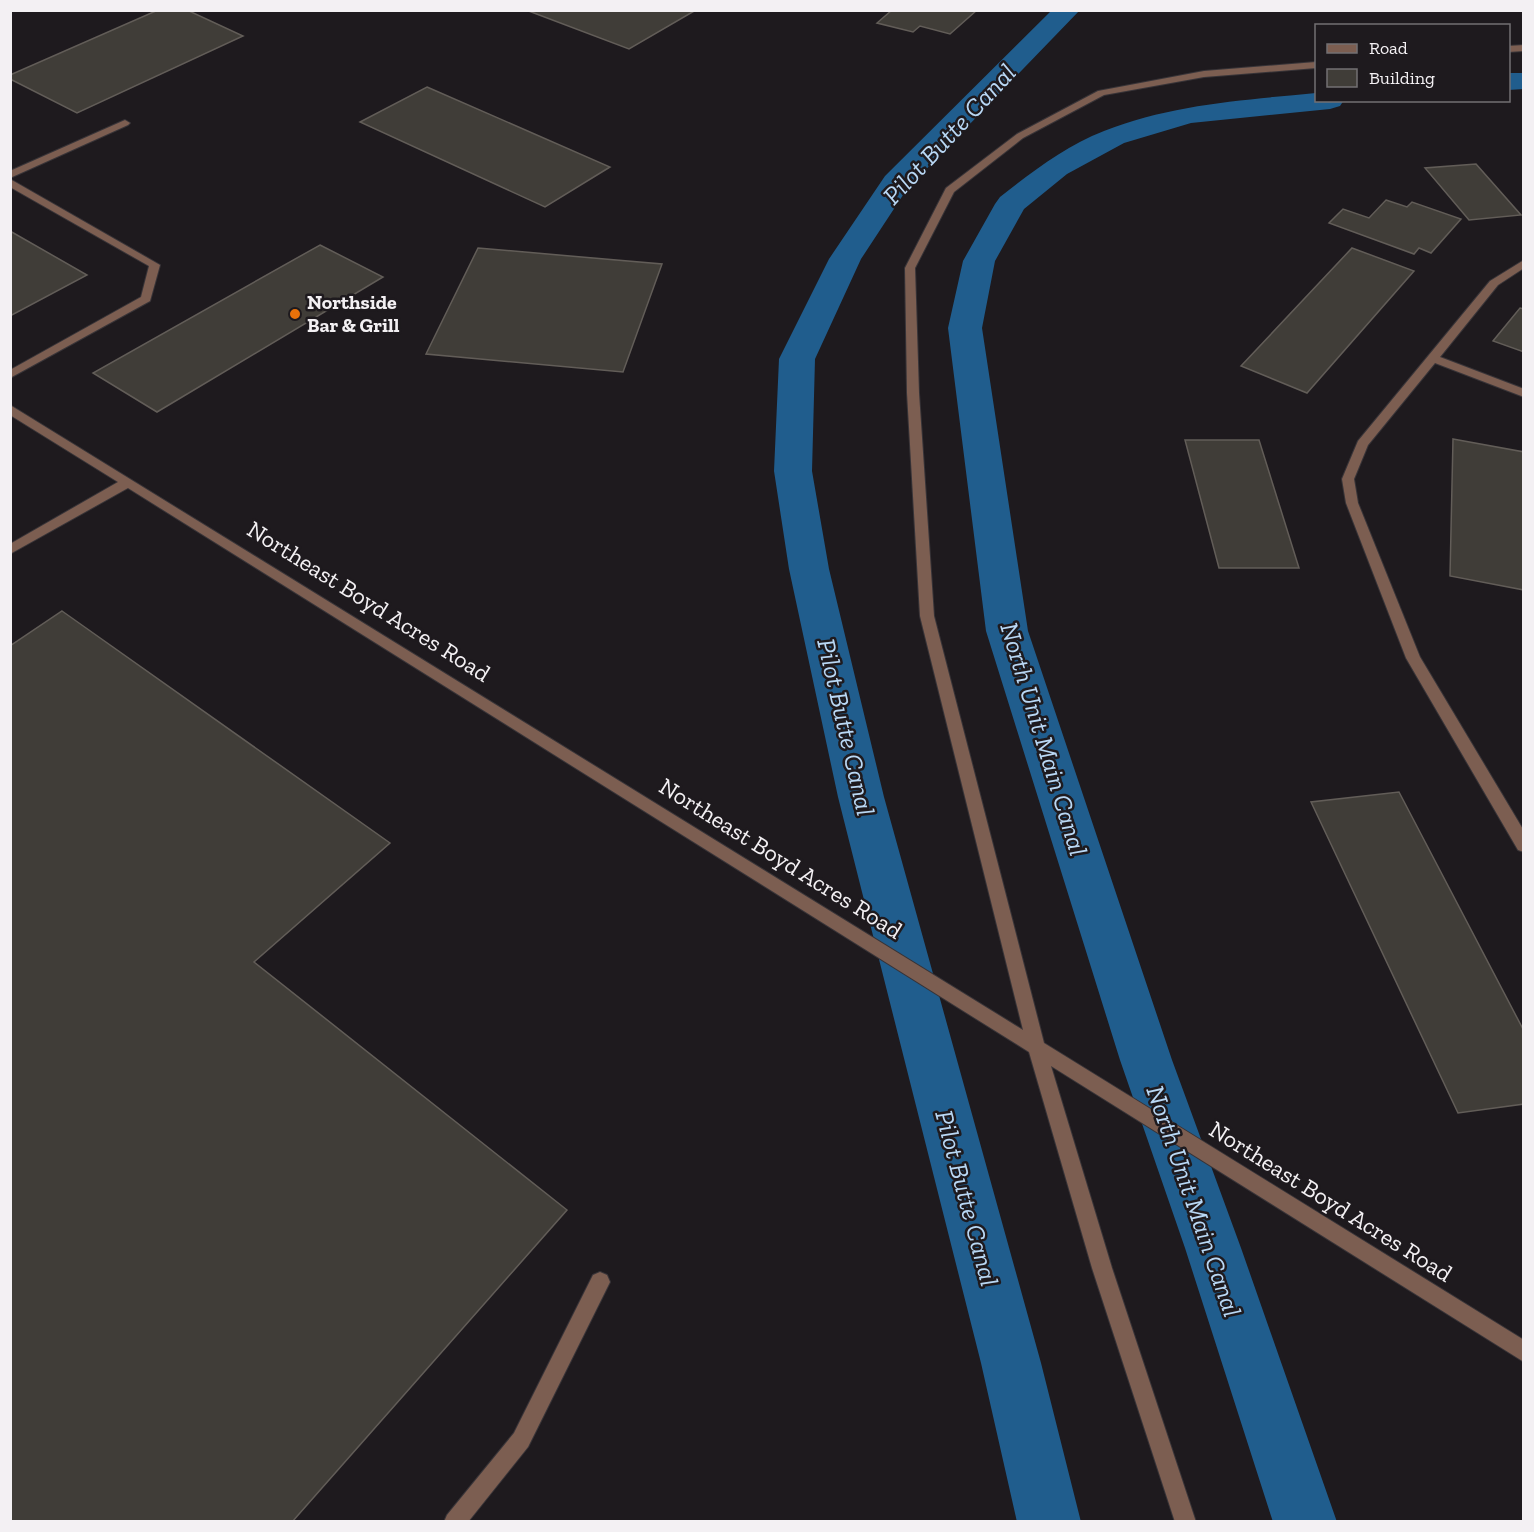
<svg xmlns="http://www.w3.org/2000/svg" width="1534" height="1532" font-family="'Zilla Slab',serif">
<rect width="100%" height="100%" fill="#1e1a1e"/>
<g fill="none" stroke-linecap="round" stroke-linejoin="round">
<g fill="#205d8d" fill-rule="evenodd">
<path d="M1052,10H1080L907,189L861,259L815,359L812,471L829,569L884,797L1041,1363L1081,1522H1017L981,1363L838,797L789,569L774,471L779,359L829,259L885,176Z"/>
<path d="M1508,73H1524V89L1508,90Z"/>
<path d="M1316,93V100H1344L1340,106L1330,109L1191,123L1124,143L1067,174L1024,209L995,261L982,328L1028,631L1172,1060L1241,1248L1337,1522H1273L1185,1248L1120,1060L986,631L948,328L963,261L995,204L1000,197C1032,172 1065,146 1104,131C1172,104 1245,100 1316,93Z"/>
</g>
</g>
<g fill="#403d38" stroke="#625d58" stroke-width="1.5">
<path d="M158,10H187L243,36L77,113L10,79V75Z"/>
<path d="M526,10H696L629,49Z"/>
<path d="M892,10H977L950,34L920,26L913,32L877,23Z"/>
<path d="M427,87L610,167L545,207L360,122Z"/>
<path d="M1476,164L1521,215L1469,220L1425,168Z"/>
<path d="M1386,200L1407,207L1412,202L1461,219L1431,253L1419,248L1414,254L1329,223L1343,209L1369,218Z"/>
<path d="M10,231L87,275L10,316Z"/>
<path d="M320,245L383,277L157,412L93,373Z"/>
<path d="M478,248L662,264L623,372L426,354Z"/>
<path d="M1352,248L1414,271L1307,393L1241,366Z"/>
<path d="M1520,308L1524,309V352L1493,341Z"/>
<path d="M1453,439L1524,452V590L1450,576Z"/>
<path d="M1185,440H1259L1299,568H1219Z"/>
<path d="M62,611L390,843L254,962L567,1210L292,1522H10V646Z"/>
<path d="M1399,792L1524,1031V1104L1458,1113L1311,802Z"/>
</g>
<g fill="none" stroke-linecap="round" stroke-linejoin="round">
<defs>
<g id="minor">
<path d="M1524,45V51L1508,52V46Z"/>
<path d="M1316,62V68L1204,77L1104,95L1023,138L954,192L915,268L919,393L934,616L1044,1043L1524,1340V1362L1051,1066L1112,1268L1196,1522H1175L1092,1268L1029,1052L128,488L10,554V544L118,482L10,415V405L1023,1030L920,616L907,393L905,268L946,188L1017,134L1098,91L1204,71Z"/>
<path d="M125,120L130,123L128,125L10,178V171Z"/>
<path d="M10,179L160,265L150,301L10,378V370L141,297L149,266L10,187Z"/>
<path d="M1524,260V268L1498,285L1440,357L1524,389V397L1435,363L1368,445L1354,479L1358,503L1420,657L1524,831V852L1518,850L1406,658L1346,503L1342,479L1358,441L1490,281Z"/>
<path d="M600,1272L607,1275L610,1282L528,1447L468,1522H444L447,1515L514,1433L593,1275Z"/>
</g>
</defs>
<use href="#minor" stroke="#383438" stroke-width="2"/>
<use href="#minor" fill="#7c5e51" fill-rule="evenodd"/>
</g>
<circle fill="#e8710a" stroke="#1e1a1e" stroke-width="2" cx="295" cy="314" r="6"/>
<g text-anchor="middle" dominant-baseline="central" stroke-width="5" stroke-linejoin="round" paint-order="stroke">
<g font-size="20" font-weight="bold" fill="#f3f0f3" stroke="#1e1a1e" text-anchor="start">
<text x="307" y="302">Northside<tspan x="307" dy="23">Bar &amp; Grill</tspan></text>
</g>
<g font-size="24" fill="#f3f0f3" stroke="#1e1a1e">
<text transform="translate(369 601) rotate(32)">Northeast Boyd Acres Road</text>
<text transform="translate(781 858) rotate(32)">Northeast Boyd Acres Road</text>
<text transform="translate(1331 1201) rotate(32)">Northeast Boyd Acres Road</text>
</g>
<g font-size="26" font-style="italic" fill="#b9d8f5" stroke="#1e1a1e">
<text transform="translate(949 134) rotate(-47)">Pilot Butte Canal</text>
<text transform="translate(846 727) rotate(77)">Pilot Butte Canal</text>
<text transform="translate(1044 739) rotate(73)">North Unit Main Canal</text>
<text transform="translate(967 1198) rotate(75)">Pilot Butte Canal</text>
<text transform="translate(1194 1201) rotate(71)">North Unit Main Canal</text>
</g>
</g>
<rect width="1534" height="1532" fill="none" stroke="#f3f0f3" stroke-width="24"/>
<rect x="1315" y="24" width="195" height="78" fill="#1e1a1e" stroke="#737073" stroke-width="1.5"/>
<rect x="1327" y="44" width="30" height="9" fill="#7c5e51" stroke="#737073" stroke-width="1.5"/>
<text x="1369" y="54" font-size="18" fill="#f3f0f3">Road</text>
<rect x="1327" y="69" width="30" height="18" fill="#403d38" stroke="#737073" stroke-width="1.5"/>
<text x="1369" y="84" font-size="18" fill="#f3f0f3">Building</text>
</svg>
